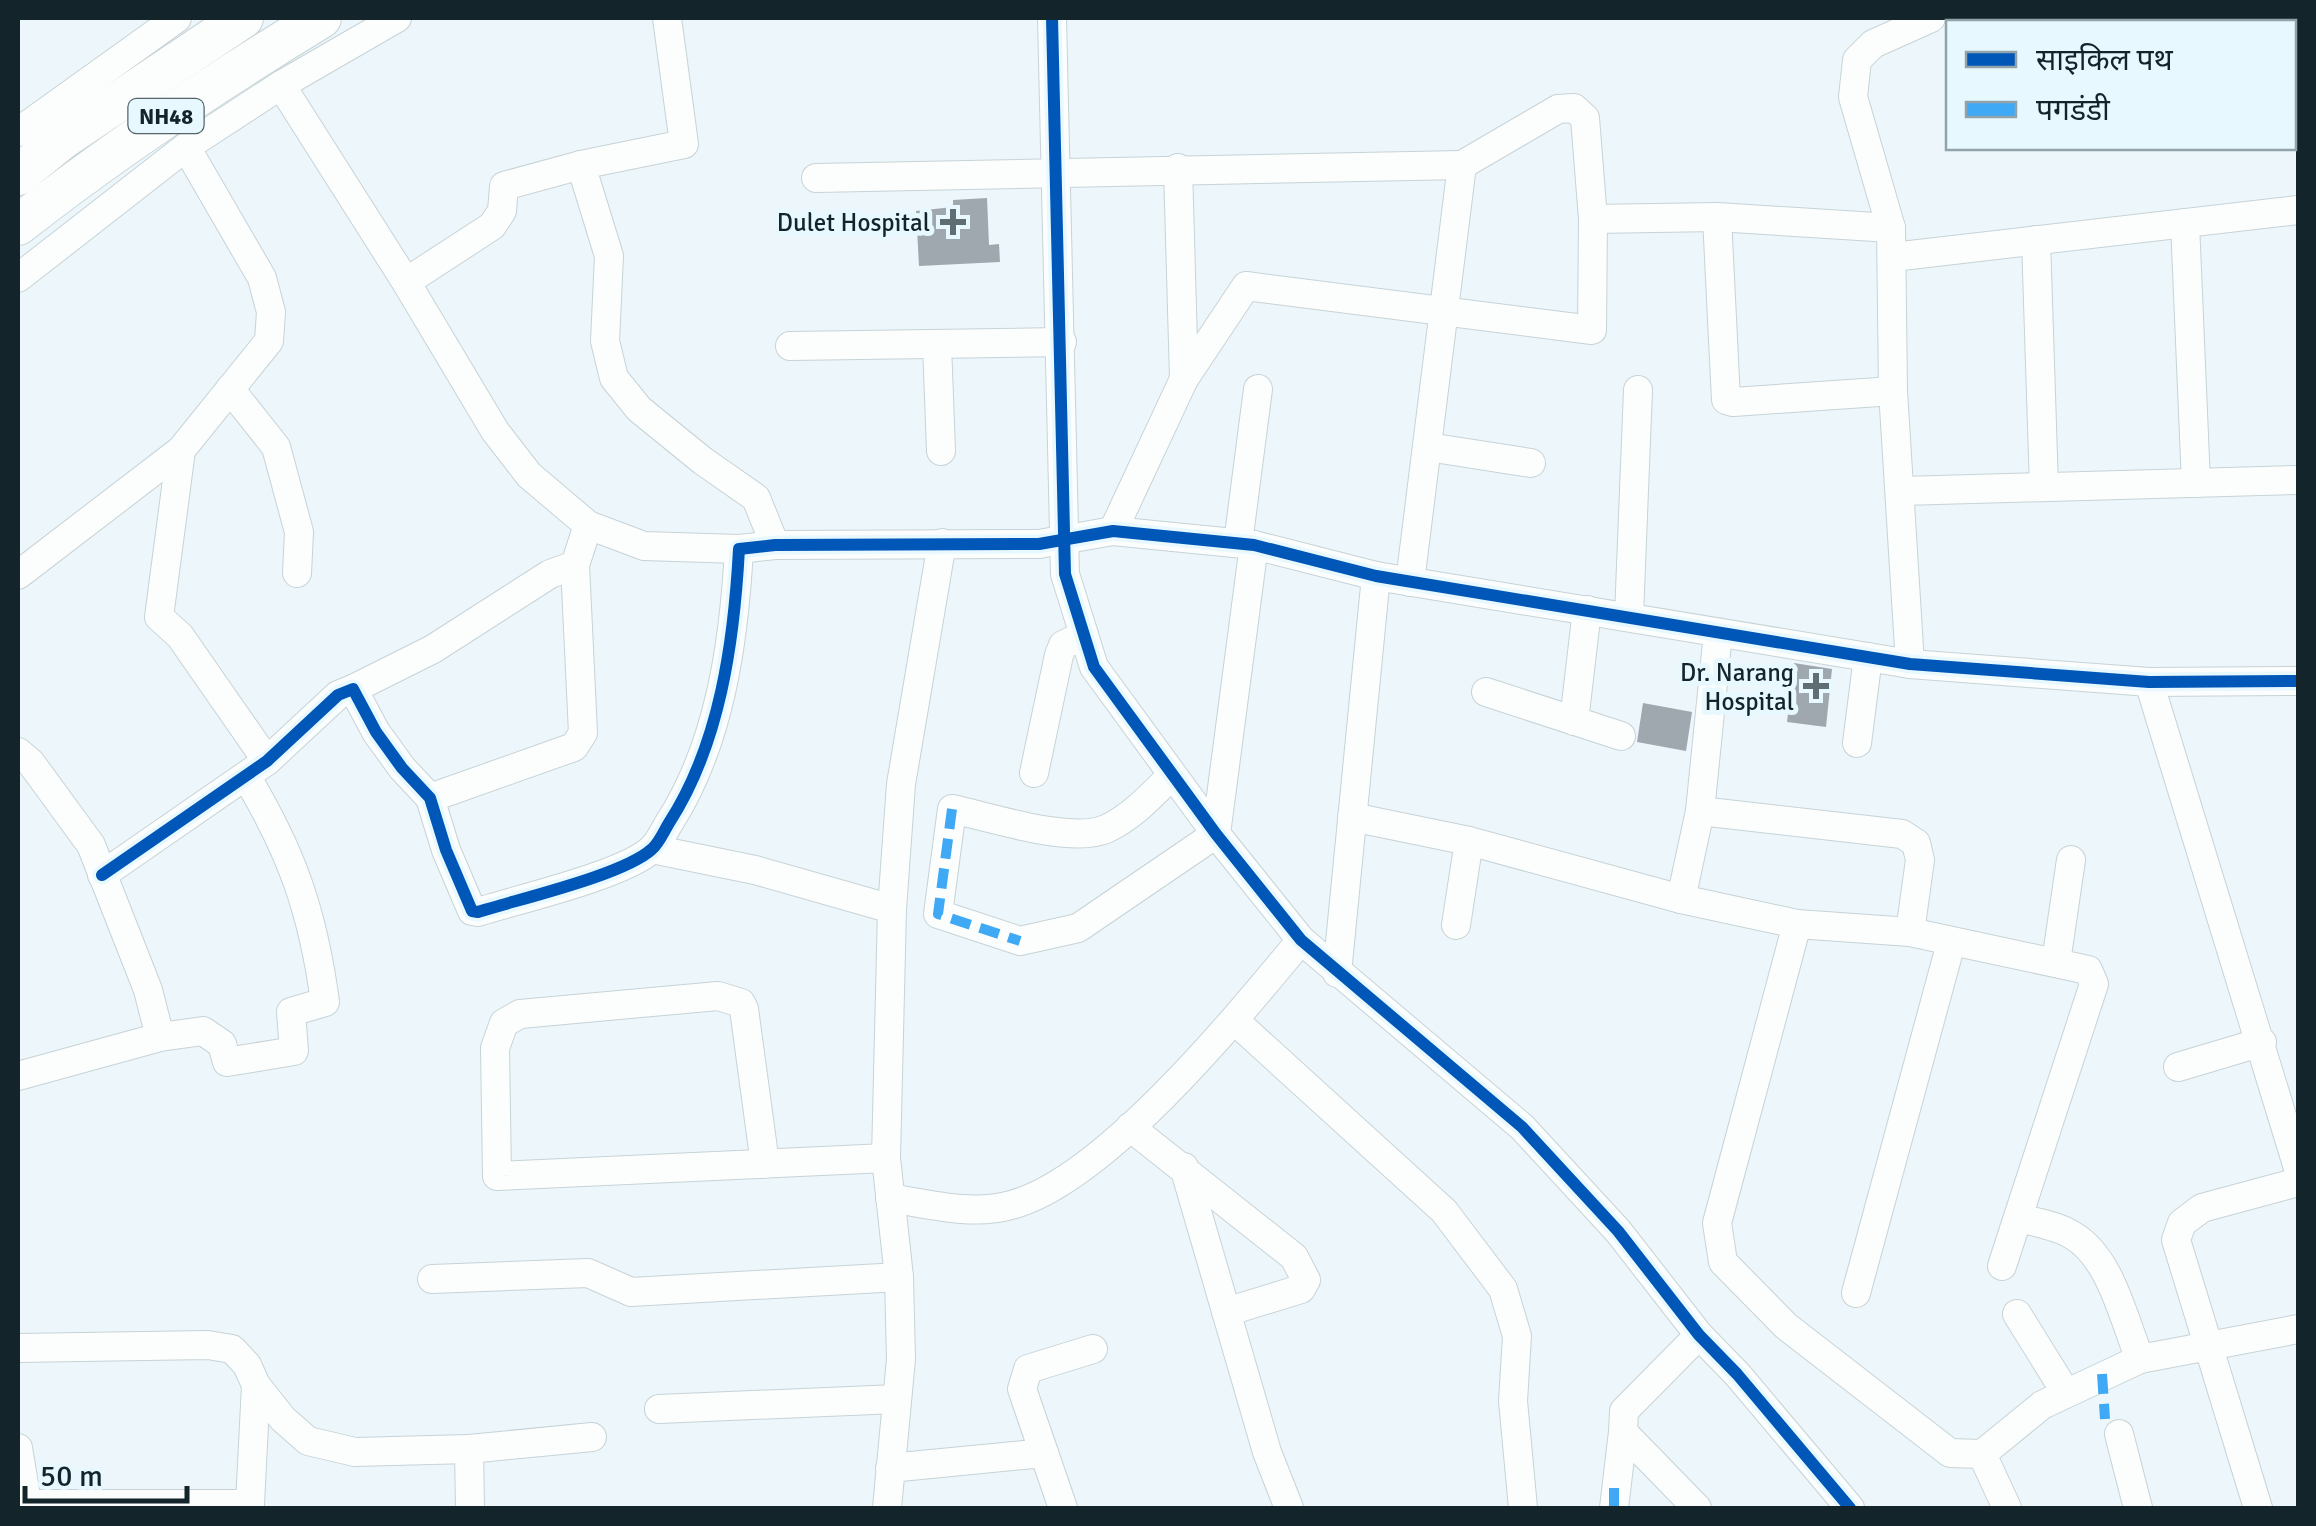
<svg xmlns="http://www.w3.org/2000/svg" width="2316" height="1526" font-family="Signika,'Noto Sans Devanagari',sans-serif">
<rect width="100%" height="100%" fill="#edf6fa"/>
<g fill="#9fa8af">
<path d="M987,198L989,245L999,244L1000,262L919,266L916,211L953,207V200Z"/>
<path d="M1794,663L1832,669L1826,727L1787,722Z"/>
<path d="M1643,703L1692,712L1686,751L1637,742Z"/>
</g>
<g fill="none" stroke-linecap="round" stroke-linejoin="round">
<defs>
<g id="minor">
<path d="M1052,18L1065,574L1094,667L1216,834L1301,940L1522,1127L1618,1231L1699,1335L1737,1374L1850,1508"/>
<path d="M281,85L406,282L495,431L529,475L588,525L644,546L739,549"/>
<path d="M2294,89H2298"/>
<path d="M18,132L177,18"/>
<path d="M581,165L684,144L667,18"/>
<path d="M1178,168L1184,379"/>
<path d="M816,178L1462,165"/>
<path d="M1717,217L1726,400L1733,402L1893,391"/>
<path d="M1593,219L1717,217L1891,228L1893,391L1910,664"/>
<path d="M2185,223L2196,483"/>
<path d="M1891,228L1853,97L1857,60L1873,44L1931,18"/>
<path d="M2036,240L2044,487"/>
<path d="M1893,257L2298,210"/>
<path d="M18,278L186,147L281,85L397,18"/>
<path d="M406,282L492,226L502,211L504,186L581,165L609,256L605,341L614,378L639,409L703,461L756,498L775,545"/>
<path d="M937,344L941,451"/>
<path d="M790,346L1062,342"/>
<path d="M230,389L276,447L299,532L297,573"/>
<path d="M1428,447L1531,463"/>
<path d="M181,450L269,341L271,312L262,278L186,147"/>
<path d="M1902,491L2298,480"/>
<path d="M1113,531L1184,379L1246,286L1592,330L1593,219L1585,118L1574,108L1558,109L1462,165L1410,582"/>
<path d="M1238,543L1258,389"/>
<path d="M18,575L181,450L159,617L180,636L267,761"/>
<path d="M1629,616L1638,390"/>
<path d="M2149,682L2298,1168"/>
<path d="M353,689L433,649L550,574L575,565"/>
<path d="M1486,692L1621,736"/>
<path d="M1574,721L1587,610"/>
<path d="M1857,743L1868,657"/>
<path d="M18,752L31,763L91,845L148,990L160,1037L18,1076"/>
<path d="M1034,773L1059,655L1063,645L1084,635"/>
<path d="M1172,775C1152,795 1132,817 1106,829C1070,844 990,817 952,809L938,914L1020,941L1078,928L1216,834L1254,545"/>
<path d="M430,798L574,747L583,733L575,565L588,525"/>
<path d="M1700,811L1718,633"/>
<path d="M1352,817L1469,841L1681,899L1797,924L1910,932L2088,970L2094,984L2002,1266"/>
<path d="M652,849L755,870L892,909"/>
<path d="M102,875L267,761L338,695L353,689L376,732L402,768L430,798L446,850L472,911L478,912C519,899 624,875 652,849C659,843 664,831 669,823C720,744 734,642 739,549L775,545L1039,544L1113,531L1254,545L1376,576L1910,664L2149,682L2298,681"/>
<path d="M1681,899L1700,811L1902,834L1916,843L1920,860L1910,932"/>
<path d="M1797,924L1717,1223L1723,1262L1786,1326L1950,1453L1982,1454L2007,1508"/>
<path d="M1456,925L1469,841"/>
<path d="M2056,962L2071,860"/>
<path d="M1337,973L1376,576"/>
<path d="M1234,1020L1444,1211L1503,1289L1517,1336L1513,1401L1523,1508"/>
<path d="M160,1037L203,1031L222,1044L227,1062L294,1051L291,1012L325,1002C313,912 292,853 246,776"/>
<path d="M2178,1067L2262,1042"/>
<path d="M1130,1127L1294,1257L1306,1280L1301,1289L1226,1312"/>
<path d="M765,1164L744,1009L741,1003L718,996L520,1014L504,1023L495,1048L497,1176L886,1158"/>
<path d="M1184,1167L1267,1452L1289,1508"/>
<path d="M890,1198C929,1204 972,1216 1011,1205C1104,1181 1239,1015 1301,940"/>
<path d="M432,1279L588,1273L631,1292L899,1277"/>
<path d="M1856,1293L1951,943"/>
<path d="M2017,1314L2066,1393"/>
<path d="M18,1348L208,1345L232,1349L247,1365L256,1385L283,1419L308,1441L355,1452L469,1449"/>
<path d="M2140,1359L2298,1329"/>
<path d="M659,1409L897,1399"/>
<path d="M2119,1434L2138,1508"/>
<path d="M18,1448L28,1508"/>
<path d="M1982,1454L2042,1405L2140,1359C2124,1321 2111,1257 2072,1235C2058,1226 2035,1222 2019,1218"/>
<path d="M890,1468L1044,1453"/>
<path d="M18,1504H250V1508"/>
<path d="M250,1504L256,1385"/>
<path d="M470,1508L469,1449L592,1437"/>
<path d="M887,1508L901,1359L899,1277L886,1158L892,909L901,784L942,543"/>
<path d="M1063,1508L1022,1389L1028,1369L1093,1349"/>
<path d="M1614,1508L1623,1432"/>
<path d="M1697,1508L1623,1432L1624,1411L1699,1335"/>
<path d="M2258,1508L2176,1240L2182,1223L2202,1208L2298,1182"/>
</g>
<g id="highway">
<path d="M18,175L61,140L243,18"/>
<path d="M18,225C115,149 216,82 321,18"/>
</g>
</defs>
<use href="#minor" stroke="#c7d3d7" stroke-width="30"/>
<use href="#highway" stroke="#c7d3d7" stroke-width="42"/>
<use href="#minor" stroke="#fcfefe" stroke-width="28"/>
<use href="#highway" stroke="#fcfefe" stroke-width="40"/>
<g stroke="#3fa9f5" stroke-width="10" stroke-dasharray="20 10" stroke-linecap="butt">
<path d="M952,809L938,914L1020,941"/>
<path d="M2102,1374L2105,1419"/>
<path d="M1614,1508V1485"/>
</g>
<defs>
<g id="cycleway">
<path d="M1052,18L1065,574L1094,667L1216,834L1301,940L1522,1127L1618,1231L1699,1335L1737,1374L1850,1508"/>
<path d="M102,875L267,761L338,695L353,689L376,732L402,768L430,798L446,850L472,911L478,912C519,899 624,875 652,849C659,843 664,831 669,823C720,744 734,642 739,549L775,545L1039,544L1113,531L1254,545L1376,576L1910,664L2149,682L2298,681"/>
</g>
</defs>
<use href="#cycleway" stroke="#e8f8ff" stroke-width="19"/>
<use href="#cycleway" stroke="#0057b8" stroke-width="12"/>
</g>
<g fill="#5f6e73" stroke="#e8f8ff" stroke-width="4">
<path d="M948 207h10v10h10v10h-10v10h-10v-10h-10v-10h10z"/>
<path d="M1811 671h10v10h10v10h-10v10h-10v-10h-10v-10h10z"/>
</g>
<g text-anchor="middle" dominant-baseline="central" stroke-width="10" stroke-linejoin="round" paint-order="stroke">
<rect fill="#e8f8ff" stroke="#53646a" stroke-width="2.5" x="128.5" y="99" width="75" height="34" rx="8"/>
<g font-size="22" font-weight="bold" fill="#13242a">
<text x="166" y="116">NH48</text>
</g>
<g font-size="25" fill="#13242a" stroke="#e8f8ff" text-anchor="end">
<text x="930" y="222">Dulet Hospital</text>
<text x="1794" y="672">Dr. Narang<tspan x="1794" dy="29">Hospital</tspan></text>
</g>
</g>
<rect width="2316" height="1526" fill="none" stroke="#13242a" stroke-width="40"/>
<rect x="1946" y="20" width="350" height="130" fill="#e8f8ff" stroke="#93a3aa" stroke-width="2.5"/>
<rect x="1966" y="52" width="50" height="15" fill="#0057b8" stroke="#93a3aa" stroke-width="2.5"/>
<text x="2036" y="70" font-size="30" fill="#13242a">साइकिल पथ</text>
<rect x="1966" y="102" width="50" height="15" fill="#3fa9f5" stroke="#93a3aa" stroke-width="2.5"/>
<text x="2036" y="120" font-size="30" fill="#13242a">पगडंडी</text>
<path d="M25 1486v15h162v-15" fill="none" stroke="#13242a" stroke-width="5"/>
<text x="40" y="1486" font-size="30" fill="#13242a" stroke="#e8f8ff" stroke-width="8" paint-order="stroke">50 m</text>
</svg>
